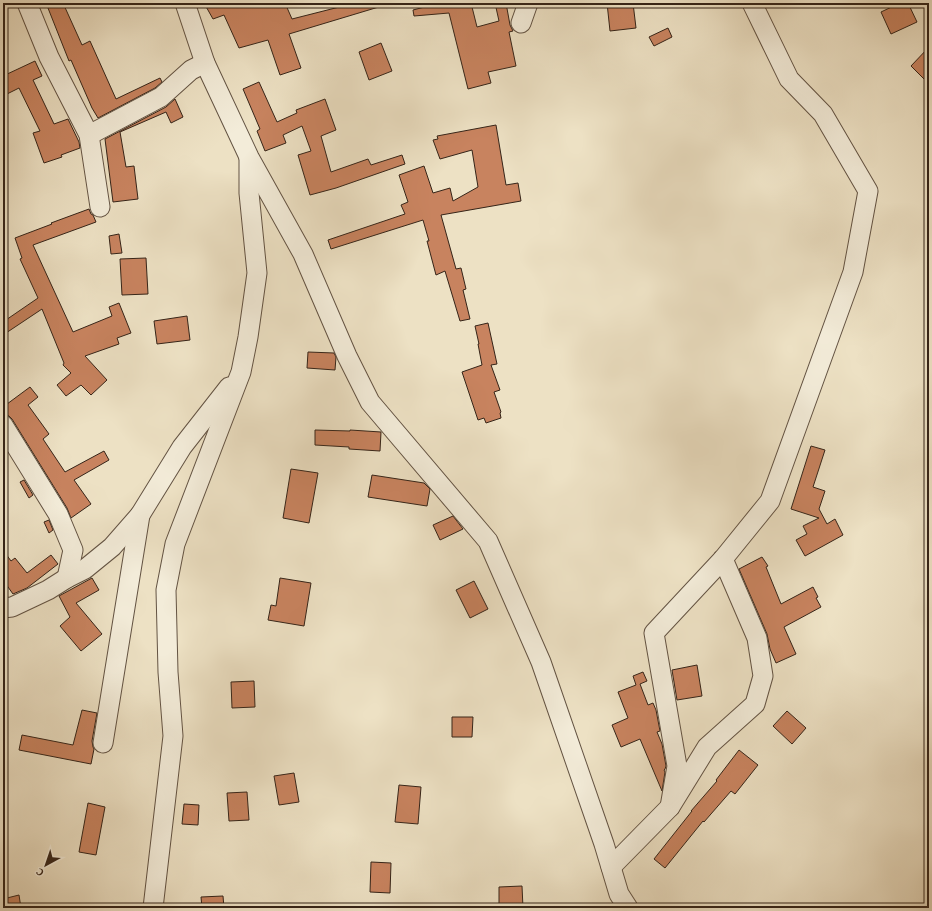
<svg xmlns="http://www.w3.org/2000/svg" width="932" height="911" font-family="'Gentium Book Plus',serif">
<rect width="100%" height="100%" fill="#ede1c4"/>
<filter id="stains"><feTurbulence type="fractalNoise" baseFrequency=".005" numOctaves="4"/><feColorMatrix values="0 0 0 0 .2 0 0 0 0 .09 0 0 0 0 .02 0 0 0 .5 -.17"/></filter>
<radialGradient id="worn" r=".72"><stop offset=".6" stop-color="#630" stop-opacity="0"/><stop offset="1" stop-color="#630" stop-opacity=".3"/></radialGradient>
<g fill="#c8835f" stroke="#352418">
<path d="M46,3H63L82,45L90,41L116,99L160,78L162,82L155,88L98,118L92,108L71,60L69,61Z"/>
<path d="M204,3H285L292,19L355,3H382V6L289,34L301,68L280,75L268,40L239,48L224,15L213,19Z"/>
<path d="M440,3H471L477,27L499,21L495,3H506L510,25L513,31L509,32L516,66L488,72L491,83L468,89L449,13L414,16L413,10Z"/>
<path d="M607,3H633L636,28L610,31Z"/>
<path d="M900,3H908L917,22L891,34L881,12Z"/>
<path d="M668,28L672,37L654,46L649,37Z"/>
<path d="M381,43L392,71L369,80L359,52Z"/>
<path d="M929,47V84L911,66Z"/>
<path d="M35,61L42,76L33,80L54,124L68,119L79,142L80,148L61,155L62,157L44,163L33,133L40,131L19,88L3,96V76Z"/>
<path d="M259,82L277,122L297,113L296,110L325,99L336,130L321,136L331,172L368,159L371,165L402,155L405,164L336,188L310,195L298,155L311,151L302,126L283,135L286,143L265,151L257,131L260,129L243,89Z"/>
<path d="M175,99L183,117L171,123L166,112L120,132L126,167L134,166L138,199L113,202L105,139L166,107Z"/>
<path d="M496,125L506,185L518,183L521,201L441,215L456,269L461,268L466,289L463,290L470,319L460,321L445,271L436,275L427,241H429L423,220L331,249L328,240L405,214L401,205L408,202L399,175L424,166L433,193L450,188L453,201L478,187L472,150L440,159L433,140L438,139L437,136Z"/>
<path d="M89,209L91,214L93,215L96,222L33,245L73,332L112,316L109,307L119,303L131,333L117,338L119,344L85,356L107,380L91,395L81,385L66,396L57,385L71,373L63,365L64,363L42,309L3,335V322L38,298L20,259L22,258L15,238L52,224L51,223Z"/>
<path d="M119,234L122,253L111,254L109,236Z"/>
<path d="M146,258L148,294L122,295L120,259Z"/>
<path d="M187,316L190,340L157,344L154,321Z"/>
<path d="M488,323L497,364L491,365L500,390L494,392L501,412L500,413L501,418L486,423L484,418L478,420L462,372L482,365L478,344H479L475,326Z"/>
<path d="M308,352L334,353L336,357L335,370L307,368Z"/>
<path d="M30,387L38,397L28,405L49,434L43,439L65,472L104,451L109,460L74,480L91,504L71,518L67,508L12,419L9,416L4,414L3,412V407Z"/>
<path d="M315,430L350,431V430L381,432L380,451L349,449V447L315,445Z"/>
<path d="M811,446L825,450L813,487L825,491L819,509L827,524L835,519L843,535L805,556L796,540L807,534L803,526L819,518L791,509Z"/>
<path d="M291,469L318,473L309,523L283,518Z"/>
<path d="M372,475L424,483L430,489L427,506L368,497Z"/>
<path d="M24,480L33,495L29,498L20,482Z"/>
<path d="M453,516L463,529L440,540L433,525Z"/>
<path d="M49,520L53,530L49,533L44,522Z"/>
<path d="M3,550L11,561L15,558L27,573L51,555L58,564L27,588L13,594L3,580Z"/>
<path d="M762,557L768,566L766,567L781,604L813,587L818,597L816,598L821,607L784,627L796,654L776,663L770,649L767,634L739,569Z"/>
<path d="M92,578L99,590L76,603L102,634L81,651L60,626L70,617L59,596Z"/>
<path d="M280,578L311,583L304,626L268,620L271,605L276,606Z"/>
<path d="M474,581L488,609L470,618L456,590Z"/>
<path d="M697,665L702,696L677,700L672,670Z"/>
<path d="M643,672L647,681L640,684L648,705L653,703L656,710L660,731L657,732L662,744L666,766L665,769L664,770L665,772L662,791L640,739L621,747L612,725L628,718L618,692L636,685L633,676Z"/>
<path d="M254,681L255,707L232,708L231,682Z"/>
<path d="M82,710L97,713L92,741L93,747L94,749L91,764L19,750L22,735L73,745Z"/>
<path d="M787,711L806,728L792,744L773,726Z"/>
<path d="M452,717H473L472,737H452Z"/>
<path d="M739,750L758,765L735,794L731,791L704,822L703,821L665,868L654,859L692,811H691L717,781L716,780Z"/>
<path d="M294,773L299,802L279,805L274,776Z"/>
<path d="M399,785L421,787L418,824L395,822Z"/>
<path d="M247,792L249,820L229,821L227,793Z"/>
<path d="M88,803L105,807L96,855L79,852Z"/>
<path d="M184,804L199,805L198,825L182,824Z"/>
<path d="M371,862L391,863L390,893L370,892Z"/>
<path d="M522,886L523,908H499V887Z"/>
<path d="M19,895L21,908H3V899Z"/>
<path d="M223,896L224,908H202L201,897Z"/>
</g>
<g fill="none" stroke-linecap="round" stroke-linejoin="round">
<defs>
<g id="minor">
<path d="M27,3L49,57L89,135L100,207"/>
<path d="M185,3L205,63L249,157L303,254L347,356L370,402L488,541L541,662L604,844L619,894L628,908"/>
<path d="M521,23L528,3"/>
<path d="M89,135L161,97L191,70L205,63"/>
<path d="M3,425L58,514L73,550L67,578"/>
<path d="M3,608L12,607L48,590L67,578L85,569L112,547L140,515L182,447L229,387"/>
<path d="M103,743L140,515"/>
<path d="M670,807L677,766L654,633L723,559L770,501L853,272L868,191L823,114L789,79L752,3"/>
<path d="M611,867L670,807L707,747L755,704L763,676L757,638L723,559"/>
<path d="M153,908L173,736L168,672L166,590L175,544L241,372L248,337L257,273L249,193V158"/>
</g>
</defs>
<use href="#minor" stroke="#635343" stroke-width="21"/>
<use href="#minor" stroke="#f3ecd9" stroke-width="19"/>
</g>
<rect width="932" height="911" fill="none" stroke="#ede1c4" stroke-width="16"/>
<rect x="4" y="4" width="924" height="903" fill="none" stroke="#352418" stroke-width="2"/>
<rect x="8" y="8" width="916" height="895" fill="none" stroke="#352418"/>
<g transform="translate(46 865) rotate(220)" stroke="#f3ecd9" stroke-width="3" paint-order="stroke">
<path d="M0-3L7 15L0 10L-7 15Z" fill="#352418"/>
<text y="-6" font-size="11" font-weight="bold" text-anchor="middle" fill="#352418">С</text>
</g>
<rect width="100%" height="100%" filter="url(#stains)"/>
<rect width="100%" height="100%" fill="url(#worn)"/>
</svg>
